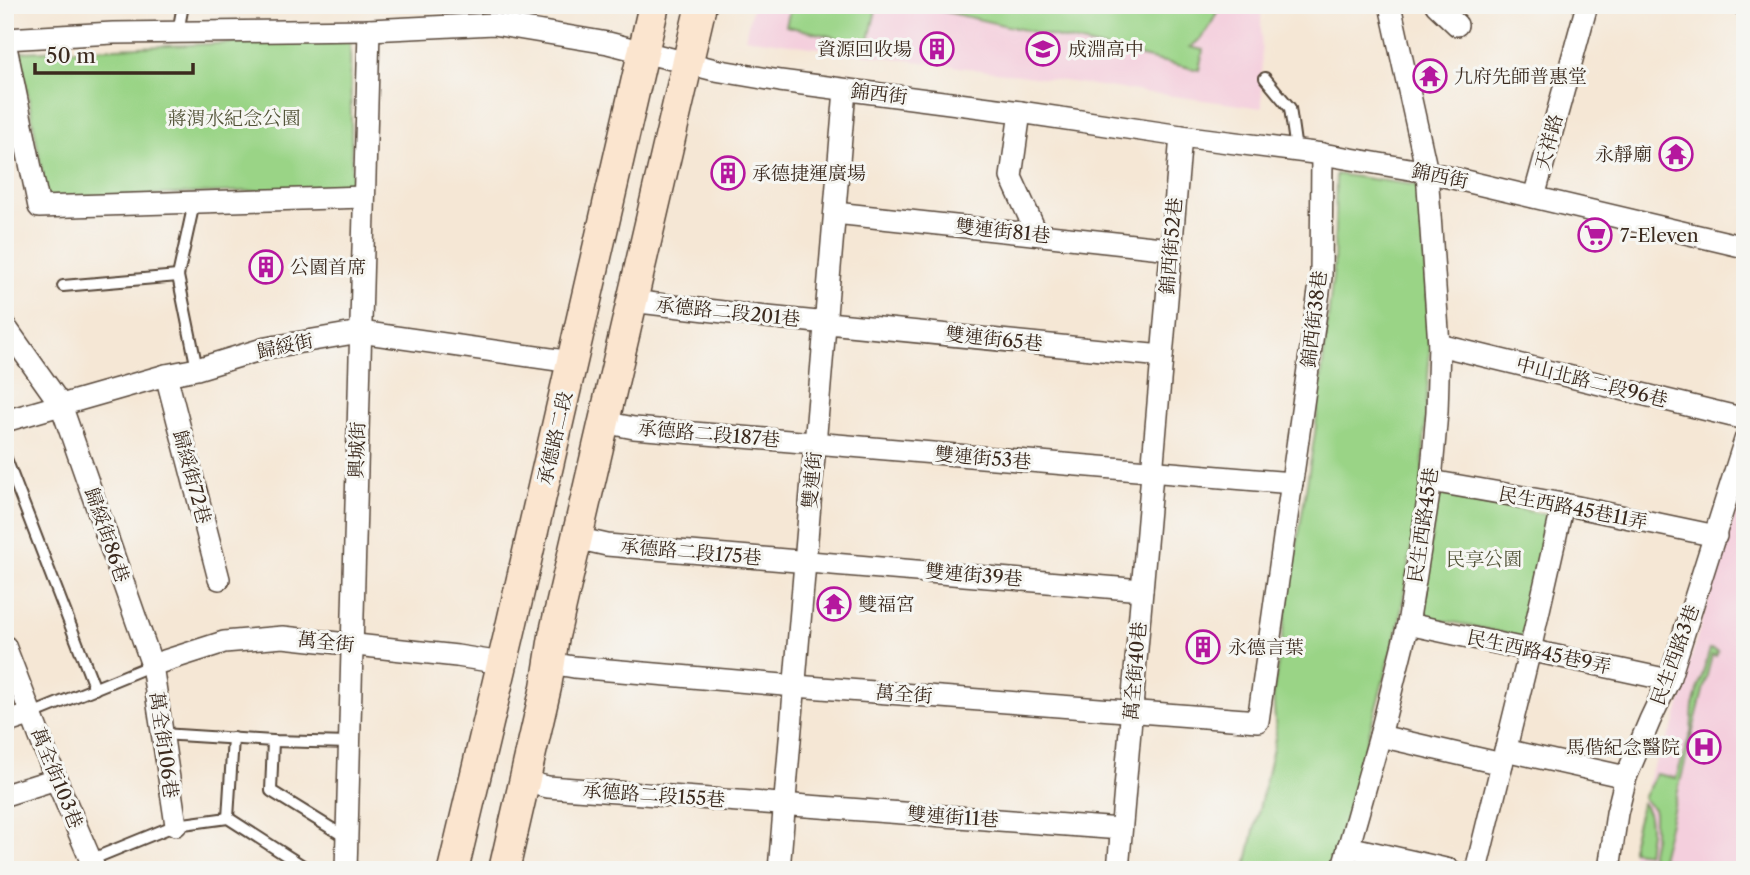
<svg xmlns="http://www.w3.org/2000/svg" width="1750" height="875" font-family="'Libre Caslon Text','Noto Serif TC',serif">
<rect width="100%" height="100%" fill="#f6f6f2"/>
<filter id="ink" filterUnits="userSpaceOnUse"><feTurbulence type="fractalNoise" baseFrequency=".0143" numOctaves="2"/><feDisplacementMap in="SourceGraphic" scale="14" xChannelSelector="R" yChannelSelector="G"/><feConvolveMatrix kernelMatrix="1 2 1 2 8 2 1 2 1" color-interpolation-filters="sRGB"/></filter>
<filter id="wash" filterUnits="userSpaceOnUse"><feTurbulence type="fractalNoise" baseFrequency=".00686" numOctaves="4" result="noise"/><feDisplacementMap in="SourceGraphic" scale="28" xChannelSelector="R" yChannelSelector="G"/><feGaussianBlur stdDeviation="1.57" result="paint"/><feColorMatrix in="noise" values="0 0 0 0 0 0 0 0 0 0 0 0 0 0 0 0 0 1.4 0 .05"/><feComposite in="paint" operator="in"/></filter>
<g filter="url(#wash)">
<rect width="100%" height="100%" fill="#f5e7d5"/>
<g fill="#f4cfdd">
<path d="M753,5H1261L1262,108L745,38Z"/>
<path d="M1745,479V870H1632V841L1651,772L1675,722L1685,689L1682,687Z"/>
</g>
<g fill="#9ad486" stroke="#6a7f52" stroke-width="2">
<path d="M791,5H877L868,45L786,26Z"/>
<path d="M916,5H1220C1213,22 1206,37 1190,47L1203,50L1199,70Z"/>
<path d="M350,38L352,187L47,199L20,52Z"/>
<path d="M1336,174L1421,186L1430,345L1422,479L1400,619L1332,870H1245L1276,735L1273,694L1315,433L1334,266Z"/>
<path d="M1439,493L1553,516L1523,637L1418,615Z"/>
<path d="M1710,649L1718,651L1716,656L1712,655L1661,858L1674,862L1672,870H1652L1651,852L1654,837V813L1653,809L1643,798L1656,774L1676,778L1691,732L1693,706Z"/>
<path d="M1642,803C1654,817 1650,836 1647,853L1632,851V841Z"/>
</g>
</g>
<g filter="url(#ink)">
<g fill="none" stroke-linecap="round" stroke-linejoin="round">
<defs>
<g id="lane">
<path d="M178,32L183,5"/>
<path d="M1265,78L1290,108L1296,150"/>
<path d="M194,203L178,276L197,369"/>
<path d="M63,286L178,276"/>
<path d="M5,456L95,689"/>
<path d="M32,714L152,665"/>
<path d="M162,734L273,741L350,743"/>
<path d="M273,741L271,791L347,838"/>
<path d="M228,818L233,738"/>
<path d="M90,860L176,825L228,818L309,870"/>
</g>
<g id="street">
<path d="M1436,5L1457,25"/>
<path d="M1743,5L1745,6"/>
<path d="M5,39L113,33L369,30L494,24L608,43L715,70L780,81L1020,112L1181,136L1322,154L1427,172L1745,247"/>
<path d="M5,42L39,207L364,197"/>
<path d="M1020,112L1011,177L1037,234"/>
<path d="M1534,197L1587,5"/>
<path d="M835,213L1171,249"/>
<path d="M631,301L757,316L1162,356"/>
<path d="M5,326L61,405L152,665L176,825"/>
<path d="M1439,345L1745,419"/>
<path d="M166,375L219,579"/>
<path d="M5,421L166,375L197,369L266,348L360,332L572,362"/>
<path d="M603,422L634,428L1292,483"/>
<path d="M1431,481L1563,504L1716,536"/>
<path d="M576,538L607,545L1142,590"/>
<path d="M1408,624L1669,680"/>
<path d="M5,646L56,779L95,870"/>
<path d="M550,663L574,667L795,686L1258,721L1321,277L1322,154"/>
<path d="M152,665L224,642L283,637L457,656L502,663"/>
<path d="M5,723L32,714"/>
<path d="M1380,736L1502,764"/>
<path d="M1505,750L1626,777"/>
<path d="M524,782L548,787L1121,829"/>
<path d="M5,795L56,779"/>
<path d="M1348,847L1450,870"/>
<path d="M346,870L369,30"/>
<path d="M779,870L845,90"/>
<path d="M1118,870L1181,136"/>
<path d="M1342,870L1380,736L1408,624L1431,481L1437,412L1439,345L1427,172L1390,5"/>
<path d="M1476,870L1530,650L1563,504"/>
<path d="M1609,870L1617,813L1626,777L1650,720L1669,680L1745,440"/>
</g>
<g id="secondary">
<path d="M453,870L509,635L654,5"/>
<path d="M504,870L546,687L554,636L701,5"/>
</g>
</defs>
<use href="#lane" stroke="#574639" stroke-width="14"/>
<use href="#street" stroke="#574639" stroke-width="24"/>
<use href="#secondary" stroke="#574639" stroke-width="33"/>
<use href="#lane" stroke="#fff" stroke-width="10"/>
<use href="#street" stroke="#fff" stroke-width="21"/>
<use href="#secondary" stroke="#fbe5cf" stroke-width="30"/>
</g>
</g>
<defs>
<symbol id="building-ring" viewBox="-11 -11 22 22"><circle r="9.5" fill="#f6f6f2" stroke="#b5179e" stroke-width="1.5"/><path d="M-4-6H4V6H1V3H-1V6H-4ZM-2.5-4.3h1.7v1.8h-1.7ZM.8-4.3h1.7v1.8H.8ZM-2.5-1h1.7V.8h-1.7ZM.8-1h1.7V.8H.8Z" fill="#b5179e"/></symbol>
<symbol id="school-ring" viewBox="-11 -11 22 22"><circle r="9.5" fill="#f6f6f2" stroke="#b5179e" stroke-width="1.5"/><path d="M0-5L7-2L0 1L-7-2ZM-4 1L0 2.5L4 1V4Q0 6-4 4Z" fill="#b5179e"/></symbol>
<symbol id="temple-ring" viewBox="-11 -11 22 22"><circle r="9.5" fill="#f6f6f2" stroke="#b5179e" stroke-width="1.5"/><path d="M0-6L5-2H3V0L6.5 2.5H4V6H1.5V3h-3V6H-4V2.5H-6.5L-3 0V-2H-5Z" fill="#b5179e"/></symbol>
<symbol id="supermarket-ring" viewBox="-11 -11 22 22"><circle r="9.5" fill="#f6f6f2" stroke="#b5179e" stroke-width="1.5"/><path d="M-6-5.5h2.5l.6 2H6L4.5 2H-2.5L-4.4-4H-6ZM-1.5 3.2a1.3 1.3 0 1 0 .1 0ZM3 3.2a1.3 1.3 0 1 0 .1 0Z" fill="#b5179e"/></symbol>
<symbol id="hospital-ring" viewBox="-11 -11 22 22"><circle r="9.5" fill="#f6f6f2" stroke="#b5179e" stroke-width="1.5"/><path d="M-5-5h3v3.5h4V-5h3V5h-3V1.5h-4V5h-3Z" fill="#b5179e"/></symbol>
</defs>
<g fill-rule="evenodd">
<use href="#building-ring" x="918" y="30" width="38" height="38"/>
<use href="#school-ring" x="1024" y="30" width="38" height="38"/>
<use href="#temple-ring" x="1411" y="57" width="38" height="38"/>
<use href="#temple-ring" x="1657" y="135" width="38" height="38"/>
<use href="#building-ring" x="709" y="154" width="38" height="38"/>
<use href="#supermarket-ring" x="1576" y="216" width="38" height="38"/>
<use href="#building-ring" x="247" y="248" width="38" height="38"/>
<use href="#temple-ring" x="815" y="585" width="38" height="38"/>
<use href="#building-ring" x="1184" y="628" width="38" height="38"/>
<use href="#hospital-ring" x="1685" y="728" width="38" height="38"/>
</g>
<g text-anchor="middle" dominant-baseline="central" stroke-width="6" stroke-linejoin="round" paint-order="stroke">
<g font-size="19" fill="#3b2a1e" stroke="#f6f6f2" text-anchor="start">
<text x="912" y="49" text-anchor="end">資源回收場</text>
<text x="1068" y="49">成淵高中</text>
<text x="1454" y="76">九府先師普惠堂</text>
<text x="1652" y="154" text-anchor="end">永靜廟</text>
<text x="752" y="173">承德捷運廣場</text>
<text x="1620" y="235">7-Eleven</text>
<text x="290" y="267">公園首席</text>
<text x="858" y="604">雙福宮</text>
<text x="1228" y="647">永德言葉</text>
<text x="1680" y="747" text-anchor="end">馬偕紀念醫院</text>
</g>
<g font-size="19" fill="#3b2a1e" stroke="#f6f6f2">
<text transform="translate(879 94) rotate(7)">錦西街</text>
<text transform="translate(1549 142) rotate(-75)">天祥路</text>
<text transform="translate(1440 176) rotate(12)">錦西街</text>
<text transform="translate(1003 231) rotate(6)">雙連街81巷</text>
<text transform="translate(1171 246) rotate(-85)">錦西街52巷</text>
<text transform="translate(728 312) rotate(6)">承德路二段201巷</text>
<text transform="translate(1314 319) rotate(-83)">錦西街38巷</text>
<text transform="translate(994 339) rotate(6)">雙連街65巷</text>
<text transform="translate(285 346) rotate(-12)">歸綏街</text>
<text transform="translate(1592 382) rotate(14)">中山北路二段96巷</text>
<text transform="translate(709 434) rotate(5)">承德路二段187巷</text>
<text transform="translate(555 438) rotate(-77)">承德路二段</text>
<text transform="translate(357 450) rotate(-88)">興城街</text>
<text transform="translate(983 458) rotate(5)">雙連街53巷</text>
<text transform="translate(192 477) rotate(75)">歸綏街72巷</text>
<text transform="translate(812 480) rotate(-85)">雙連街</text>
<text transform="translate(1573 508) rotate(11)">民生西路45巷11弄</text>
<text transform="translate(1423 525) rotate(-82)">民生西路45巷</text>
<text transform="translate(107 535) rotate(71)">歸綏街86巷</text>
<text transform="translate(691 552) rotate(5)">承德路二段175巷</text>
<text transform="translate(974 575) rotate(5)">雙連街39巷</text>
<text transform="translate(326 642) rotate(6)">萬全街</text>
<text transform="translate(1539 652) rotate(12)">民生西路45巷9弄</text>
<text transform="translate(1675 655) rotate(-70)">民生西路3巷</text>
<text transform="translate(1135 671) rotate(-85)">萬全街40巷</text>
<text transform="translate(904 694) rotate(4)">萬全街</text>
<text transform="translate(164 745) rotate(82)">萬全街106巷</text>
<text transform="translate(57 778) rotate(68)">萬全街103巷</text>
<text transform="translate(654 795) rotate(4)">承德路二段155巷</text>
<text transform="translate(953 817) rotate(4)">雙連街11巷</text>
</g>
<g font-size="19" fill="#535438" stroke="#f6f6f2">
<text x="234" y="118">蔣渭水紀念公園</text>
<text x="1484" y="559">民享公園</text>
</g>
</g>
<rect width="1750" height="875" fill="none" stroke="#f6f6f2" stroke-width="28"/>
<path d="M35 63v10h158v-10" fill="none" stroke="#3b2a1e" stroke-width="3.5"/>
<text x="46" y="63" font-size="21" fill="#3b2a1e" stroke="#f6f6f2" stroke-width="5" paint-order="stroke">50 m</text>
</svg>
